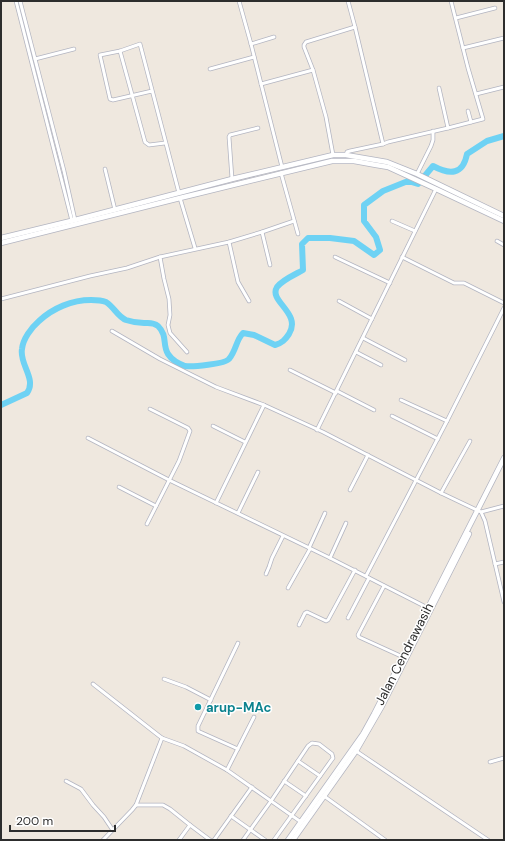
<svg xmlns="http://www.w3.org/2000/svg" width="505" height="841" font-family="'DM Sans',sans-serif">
<rect width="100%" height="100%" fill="#efe8df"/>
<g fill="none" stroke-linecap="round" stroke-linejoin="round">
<path stroke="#6ed2f4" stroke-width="6" d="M1,405L27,393C37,379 19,364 22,349C23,339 31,328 39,321C53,308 72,300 91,300C96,300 101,300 106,302C114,307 118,317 126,320C132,322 138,323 144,323C149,323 153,322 158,326C168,336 162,344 168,354C172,360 179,364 185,366C192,367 225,364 229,359C236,351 236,340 243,333L254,335L275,345C282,343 285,340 289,334C302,313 268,301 277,287C282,280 296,274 303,270L302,244L308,238H330L354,241L374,255L380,250L376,237L364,221V205L383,191L408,181L418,184L433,166C450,175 463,175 467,154L487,141L504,136"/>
<defs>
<g id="street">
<path d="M16,1L72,221"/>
<path d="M20,1L64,171L75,220"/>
<path d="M239,1L251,44L282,167"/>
<path d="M456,18L495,8"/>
<path d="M355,27L383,144"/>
<path d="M251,44L274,37"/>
<path d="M463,48L504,38"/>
<path d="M120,51L145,142L149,145L165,143"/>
<path d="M35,59L74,49"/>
<path d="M210,69L254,57"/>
<path d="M261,84L313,70"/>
<path d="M439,88L448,128"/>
<path d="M152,91L113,100L110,99L100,55L120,51L140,44L179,193"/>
<path d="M476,94L504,87"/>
<path d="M468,111L471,122"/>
<path d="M333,155L326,117L313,70L304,47V45L306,42L355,27L348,1"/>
<path d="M346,155L347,152L350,151L383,144L388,142L448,128L483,119L468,68L451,1"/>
<path d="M105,169L115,210"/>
<path d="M281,173L298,234"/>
<path d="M417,174L431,146L433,140V131"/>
<path d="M232,179L229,137L230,135L258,128"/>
<path d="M180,198L195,248"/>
<path d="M392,221L415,231"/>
<path d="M262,232L270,265"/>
<path d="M497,241L504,245"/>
<path d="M229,242L238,282L249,301"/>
<path d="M160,257L164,279L169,299L170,315L168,325L170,333L187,352"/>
<path d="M335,257L390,283"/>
<path d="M402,257L454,283H464L504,303"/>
<path d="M1,299L90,276L127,268L160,257L229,242L262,232L294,221"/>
<path d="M339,301L372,319"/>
<path d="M112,331L160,359L216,387L264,405L323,432L441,493L481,512L485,521L504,602"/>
<path d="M363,338L405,360"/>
<path d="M356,352L381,365"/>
<path d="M290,370L336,393"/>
<path d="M337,391L374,410"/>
<path d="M401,400L447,421"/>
<path d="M392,416L438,439"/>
<path d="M213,426L245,442"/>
<path d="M317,430L436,189"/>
<path d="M88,438L169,480L330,558L428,608"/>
<path d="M119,487L156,506"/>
<path d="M350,490L368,455"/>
<path d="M441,493L470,441"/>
<path d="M216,503L264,405"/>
<path d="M481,512L504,506"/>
<path d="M238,513L258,472"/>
<path d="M147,524L179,461L190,431L188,428L150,409"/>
<path d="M309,548L325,513"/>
<path d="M330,558L346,523"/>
<path d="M495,564L504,562"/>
<path d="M266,574L269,567L272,558L283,536"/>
<path d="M366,576L447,421L495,326L504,308"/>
<path d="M384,586L358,635L359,637L403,657"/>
<path d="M288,588L310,549"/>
<path d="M348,618L369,578"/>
<path d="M299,625L305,613L307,612L326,621L328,620L355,570"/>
<path d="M164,679L186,687L211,700"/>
<path d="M93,684L158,735L162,738L184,746L227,770L301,822"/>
<path d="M238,749L200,732L198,731V726L238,643"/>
<path d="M356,751L488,840"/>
<path d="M298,761L320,776"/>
<path d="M490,762L504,758"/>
<path d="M227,770L254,717"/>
<path d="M66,781L81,789L93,805L104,817L112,829"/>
<path d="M284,781L306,796"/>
<path d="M324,796L385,840"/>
<path d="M136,805H163L170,809L190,825"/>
<path d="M231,816L265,840"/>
<path d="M103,840L132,810L136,805L162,738"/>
<path d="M179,840L190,825L210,840"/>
<path d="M214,840L252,787"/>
<path d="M243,840L271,801L308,746L312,743L319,744L332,754L333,758L274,840"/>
</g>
<g id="secondary">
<path d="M1,238L75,220L232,179L333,155H346L387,162L417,174L504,216"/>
<path d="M1,243L180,198L332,161H354L376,165L388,167L436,189L504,221"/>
<path d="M288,840L363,734L374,714L504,458"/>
<path d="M293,840L356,751L382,706L469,534"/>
</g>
</defs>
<use href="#street" stroke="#b3b5c1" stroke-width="4.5"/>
<use href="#secondary" stroke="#b3b5c1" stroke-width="6"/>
<use href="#street" stroke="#fff" stroke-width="3"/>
<use href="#secondary" stroke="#fff" stroke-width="4.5"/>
</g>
<circle fill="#0f9aa8" stroke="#fff" stroke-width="1.5" cx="198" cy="707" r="4"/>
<g text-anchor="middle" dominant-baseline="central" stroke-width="3" stroke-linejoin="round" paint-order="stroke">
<g font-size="13" fill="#2d2d2d" stroke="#fff">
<text transform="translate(404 654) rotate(-63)">Jalan Cendrawasih</text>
</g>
<g font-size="13" font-weight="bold" fill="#0d838f" stroke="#fff" text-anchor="start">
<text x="206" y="707">arup-MAc</text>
</g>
</g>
<rect width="505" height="841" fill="none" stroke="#2d2d2d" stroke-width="4"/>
<path d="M10 825v6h105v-6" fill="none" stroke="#2d2d2d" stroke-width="2"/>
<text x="16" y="825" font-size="12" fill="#2d2d2d" stroke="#ffffff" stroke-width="3" paint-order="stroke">200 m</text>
</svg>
